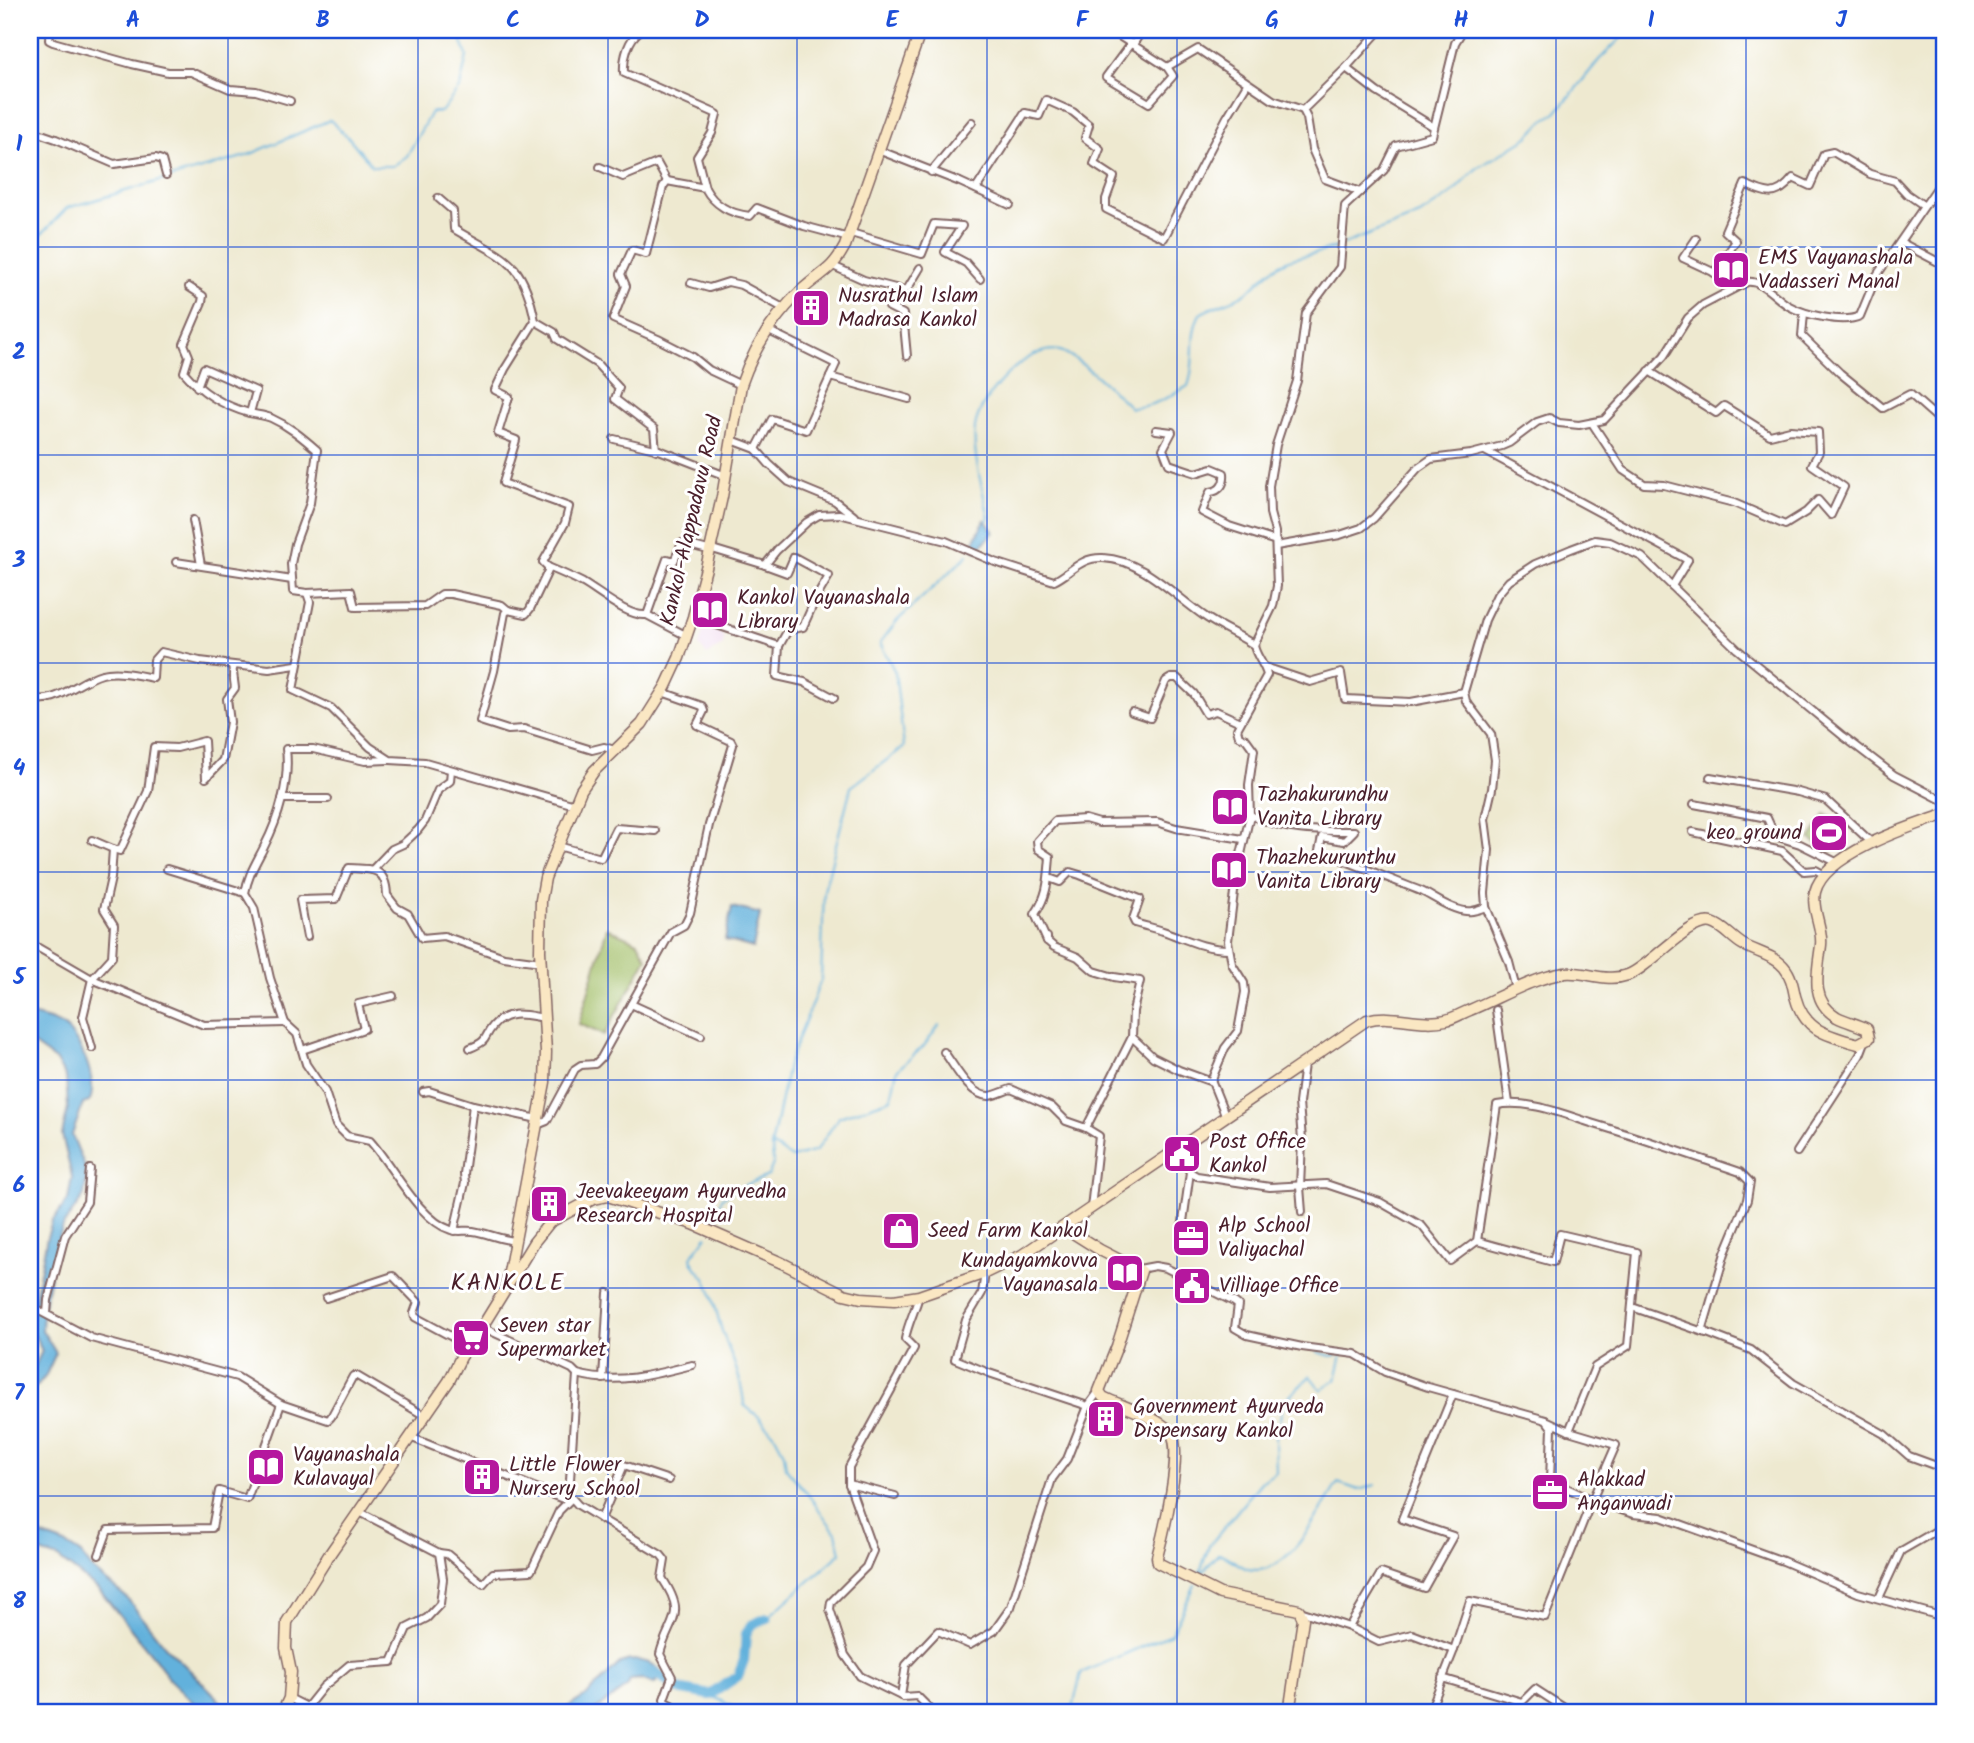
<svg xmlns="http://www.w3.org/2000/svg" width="1974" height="1743" font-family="Kalam,sans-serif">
<rect width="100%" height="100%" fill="#fff"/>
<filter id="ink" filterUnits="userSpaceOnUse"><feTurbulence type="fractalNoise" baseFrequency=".0143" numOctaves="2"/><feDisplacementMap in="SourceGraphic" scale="14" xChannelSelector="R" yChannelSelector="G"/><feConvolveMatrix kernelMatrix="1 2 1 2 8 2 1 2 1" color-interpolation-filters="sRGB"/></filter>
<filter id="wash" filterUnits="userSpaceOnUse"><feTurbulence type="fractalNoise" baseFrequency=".00686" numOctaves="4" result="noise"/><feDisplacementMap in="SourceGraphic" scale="28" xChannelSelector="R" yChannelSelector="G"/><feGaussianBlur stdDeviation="1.57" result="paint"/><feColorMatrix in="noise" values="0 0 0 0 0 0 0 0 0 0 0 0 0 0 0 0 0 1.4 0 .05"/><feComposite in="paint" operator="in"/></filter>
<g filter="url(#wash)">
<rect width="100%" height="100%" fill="#eee9d0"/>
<path fill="#ecd1ea" d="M706,622L717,627L724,638L723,645L707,655L699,646Z"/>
<g fill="#a1be66" stroke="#766e48" stroke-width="2">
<path d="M1826,814L1848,827L1831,853L1810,839Z"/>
<path d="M607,928L638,942L647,958L604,1035L579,1024Z"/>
</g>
<g fill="#62b1dc" stroke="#566884" stroke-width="2">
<path d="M985,520L994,532L977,551L971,547Z"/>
<path d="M732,907L760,914L753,948L725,940Z"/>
<path d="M30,1015C40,1017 52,1020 61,1025C80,1035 100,1084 89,1102L83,1104L72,1135L85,1167L86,1180L84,1196L64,1224L57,1243L43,1310L42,1330L56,1353L45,1377L30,1393V1376L42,1351L31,1328L32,1313L47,1237L52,1222L68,1200L72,1177L62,1135L68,1108L66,1077L55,1060L30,1042Z"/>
<path d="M30,1531L65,1544L81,1554L93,1570L126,1597L165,1646L212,1692L230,1713H204L169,1679L157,1661L99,1590L58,1558L30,1549Z"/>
<path d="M630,1660C643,1660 657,1663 663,1675L654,1684L641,1679L630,1680L628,1686L591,1713H559L587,1695L620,1663Z"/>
</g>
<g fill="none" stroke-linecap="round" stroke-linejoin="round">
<g stroke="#62b1dc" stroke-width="2">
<path d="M1344,244L1420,215L1451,194L1476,169L1528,137L1544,120L1556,113L1599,60L1629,30"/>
<path d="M30,246L67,208L246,156L330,120L350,139L372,166H393L407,156L431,112H441L460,87L467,56L458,30"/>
<path d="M987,521L989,517C983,493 972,452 975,427C979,398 1027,343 1060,351C1077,356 1118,395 1131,408C1153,407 1169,397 1188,386C1197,363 1188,336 1200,314C1214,305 1230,303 1244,294C1259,284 1269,268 1286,261C1303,254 1322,254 1339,246"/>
<path d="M773,1146L792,1158L816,1151L839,1117L891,1099L897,1070L924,1046L939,1025"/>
<path d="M771,1147L788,1065L821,980L824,891L851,787L904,747L895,672L880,643L897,621L968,555"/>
<path d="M711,1228L722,1198L738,1188L768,1176L773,1164L772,1147"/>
<path d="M707,1236L691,1257C694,1271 702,1270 708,1284C714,1299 717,1315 722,1331C731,1356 742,1378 744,1405L759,1417L775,1436L784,1453L786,1468L807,1493L836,1533L841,1553L767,1618"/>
<path d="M1318,1352L1331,1356L1336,1355"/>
<path d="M1199,1575L1209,1546L1261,1482L1276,1472L1275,1438L1284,1402L1310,1376L1321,1390L1336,1380L1342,1354"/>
<path d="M1200,1575L1219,1553C1228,1557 1240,1566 1248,1569C1289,1579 1320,1509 1338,1483L1359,1490L1375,1485"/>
<path d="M710,1695L744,1713"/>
<path d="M1065,1713L1073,1708L1081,1673L1171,1634L1195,1585"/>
</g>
<path stroke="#62b1dc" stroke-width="10" d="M654,1671L677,1689L710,1695L738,1676L744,1660L746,1634L751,1625L767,1618"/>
</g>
</g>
<g filter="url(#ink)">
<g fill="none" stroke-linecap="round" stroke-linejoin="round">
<defs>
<g id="street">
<path d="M50,30L49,40L53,42L132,64L168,72H191L230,89L256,91L290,101"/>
<path d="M641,30C628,39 623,58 624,73L717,114L712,133L697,157L705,188L667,181L663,187L646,254L632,250L621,274L626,286L613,319L658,339L693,357L709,370L741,385"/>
<path d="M1110,30L1167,67L1198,49L1273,100L1303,110L1344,70L1380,30"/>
<path d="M1131,43L1106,77L1149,103L1173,76L1167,67"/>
<path d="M1133,45L1142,30"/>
<path d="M1346,68L1377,92L1434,127"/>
<path d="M1303,110L1307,118L1312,149L1325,179L1360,192"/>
<path d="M30,130L56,139L114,164L156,158L162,160L166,175"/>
<path d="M878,150L960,182L1010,205"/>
<path d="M600,167L623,177L657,163L667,181"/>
<path d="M931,172L972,122"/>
<path d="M705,188C714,205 731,214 750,216L757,208L804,226L849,238"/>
<path d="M976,189L1025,113L1039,116L1046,100L1073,112L1089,125L1085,138L1100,149L1094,164L1114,177L1106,199V209L1164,238L1227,117L1247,84"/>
<path d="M438,198L453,211L454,229C504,259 523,258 535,321"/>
<path d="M851,233L922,254L934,224L962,226L945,252L966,263L980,279"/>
<path d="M1696,239L1683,258L1741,285"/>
<path d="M1900,242L1944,265"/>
<path d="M833,266L864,280L903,290L908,288L920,268"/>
<path d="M1714,273L1736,241L1725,231L1745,184C1767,195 1777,198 1793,178L1810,186L1824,154L1833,152L1870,174L1895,181L1907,194L1923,205"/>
<path d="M691,283L709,288L728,282L741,285L785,309"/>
<path d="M189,287L203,296L202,302L184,344L189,356L184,372C201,392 224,406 249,413C257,415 264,415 271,418C289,426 302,437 317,450L310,503L295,544L291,564L293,591L307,593L310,602L293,690L331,708L370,747L390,760L425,762L575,805"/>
<path d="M903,290L889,307L903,314L907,356"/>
<path d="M1804,313L1802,336L1840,373L1883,408L1910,394L1944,424"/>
<path d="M830,377L909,399"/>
<path d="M197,387L204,368L256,391L250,413"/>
<path d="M1592,423L1623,470L1644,484L1664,485L1734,503L1785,525L1806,512L1818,500L1831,515L1844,487L1812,465L1819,452L1818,432L1790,430L1770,435L1724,406L1716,413L1649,371"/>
<path d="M1156,430L1172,432L1163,449L1169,464L1196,473L1212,468L1224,473C1225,483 1221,491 1210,492L1202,512L1229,526L1276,541"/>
<path d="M614,439L659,450L726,476"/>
<path d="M732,440L756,449L772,419L806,430L836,364L767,330"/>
<path d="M756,449L769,464L789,482L835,501L854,516"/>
<path d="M1485,451L1688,560L1672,586"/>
<path d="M193,520L201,565"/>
<path d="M1276,546L1340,535L1361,528L1374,518L1418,468L1431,459L1471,454L1502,446L1509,443L1537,422L1549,418L1559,423L1579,425L1604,420L1664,356L1688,318L1703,305L1747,282C1763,280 1776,299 1789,306C1805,315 1844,324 1860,316L1877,275L1941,182L1944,171"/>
<path d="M709,548L765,565L777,550L807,522L819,515L839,514L946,541L995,562L1054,581C1071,573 1080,557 1103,558C1144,560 1175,597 1207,618C1222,628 1239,635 1254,645"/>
<path d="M176,562L292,580"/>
<path d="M765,565L787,573L794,557L829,576L816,598L803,627L788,630L779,646"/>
<path d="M548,567C560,572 572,577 583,583C600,593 628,617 647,615L687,636"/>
<path d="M307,593L351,591L355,607L425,606L442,594H451L502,605L508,610"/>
<path d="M647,615L667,559L674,561L682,543L708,550"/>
<path d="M693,617L779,646L777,676L804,682L834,698"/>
<path d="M1265,667L1310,682L1341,673L1345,699L1411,702L1464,692"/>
<path d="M30,698C56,706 77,681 102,674C118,670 137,675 153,678L154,660L161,652L200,661L269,669L296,665"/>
<path d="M1132,712L1150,718L1166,681L1171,678H1177L1194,694L1206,714L1216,711L1240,722"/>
<path d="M615,750L604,747L592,750L524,729L508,730L480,721L494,671L505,613L508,610L526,614L530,609L548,571V567L543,562L565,523L569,507L503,483L516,440L498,433L509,397L495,390L505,369L535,321L554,332L557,339L597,364L619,388L615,399L654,429L656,450"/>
<path d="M388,760L365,761L313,749H286C290,781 279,818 264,847C256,863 248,875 245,893L254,908L270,978L285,1023L297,1034L306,1064L325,1092L336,1125L347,1136L370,1141C392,1165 419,1220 451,1230C459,1232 465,1230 473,1231C487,1233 501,1240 516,1241"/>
<path d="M1710,777L1798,792L1826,800L1871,842"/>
<path d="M282,799H328"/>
<path d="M1694,804L1767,818L1775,836L1800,844L1838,863"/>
<path d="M1250,815C1291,832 1311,831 1354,831L1344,841L1322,837L1319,851C1353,863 1387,878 1421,891C1434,897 1446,907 1460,910C1470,913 1477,910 1486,907"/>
<path d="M1693,832L1782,851L1804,871L1816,870L1825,875"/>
<path d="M92,840L113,849L111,878L104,909L114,925L112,957L92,979L83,1017L92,1048"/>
<path d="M558,846L601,858L616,828L655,831"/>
<path d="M113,849L120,851L148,791L154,747L177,748L204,741L206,778L223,760L230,722L227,699L235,688L232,665"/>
<path d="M167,869L245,893"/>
<path d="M373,869L392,849L403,844L418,830L425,821L438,790L450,781L451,770"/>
<path d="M1049,878L1060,882L1070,872L1080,875L1140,899L1133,919L1135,923C1144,926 1154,928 1163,931C1186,939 1204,949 1229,949"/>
<path d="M307,937L300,900L336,899L349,868C372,869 386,867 387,895L397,908L408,914L422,938L444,936L504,957L541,962"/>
<path d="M1047,937V941L1054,947L1078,957L1094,971L1114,977L1140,981L1133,1011L1132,1037L1153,1057L1179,1070L1212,1082L1226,1117"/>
<path d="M1047,941L1035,914C1048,895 1048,880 1050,857L1038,849L1037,841L1055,821L1085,819L1099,823L1157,822L1176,828L1243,839"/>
<path d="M30,943L92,979L204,1025L285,1023"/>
<path d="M1516,989L1509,962L1486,907L1485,893L1489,850L1485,819L1492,789L1495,760L1491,734L1466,701L1464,692L1485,620L1497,595L1509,581L1535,564L1571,549L1595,540L1610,542L1642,557L1737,649L1843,736L1894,775L1944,801"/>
<path d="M631,1004L701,1036"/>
<path d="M1496,1010L1509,1103"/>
<path d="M470,1048C490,1040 482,1039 493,1026C507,1009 526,1015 544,1018"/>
<path d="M302,1050L364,1029L358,1004L393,996"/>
<path d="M944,1052C955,1066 969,1096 989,1096C997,1095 1004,1091 1011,1089L1052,1107L1066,1121L1086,1128"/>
<path d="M1211,1081L1225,1048L1238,1031L1245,992L1244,983L1232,964L1228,941L1236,876L1250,815L1249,785L1254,750L1246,739L1239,736L1237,729L1267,675C1264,663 1255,655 1254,645L1273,606L1277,586L1275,532L1270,513L1269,486L1276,445L1297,381L1306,313L1340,267L1345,206L1384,170L1396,146L1432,136L1455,43L1463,30"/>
<path d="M423,1092L429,1091L473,1105"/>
<path d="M537,1125L547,1121L575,1069L581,1065L595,1064L601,1058L671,932L684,925L690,913L709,825L733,745L731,741L697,725L704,711L702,706L662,692"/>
<path d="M1177,1150L1190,1172L1197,1176L1270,1187L1326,1184L1380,1202L1422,1226L1450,1261L1477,1241L1497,1105C1527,1099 1563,1114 1591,1123C1641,1138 1690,1155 1740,1172L1750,1182L1747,1200L1725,1253L1703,1328L1707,1333L1751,1350L1793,1383L1884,1434L1909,1456L1942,1468L1944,1471"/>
<path d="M1797,1152L1860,1055L1865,1042"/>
<path d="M1091,1208L1099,1136L1086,1128L1132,1037"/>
<path d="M1302,1212L1300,1187L1302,1140L1299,1103L1304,1064"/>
<path d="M1182,1229L1190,1172"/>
<path d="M454,1231L465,1183L464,1174L473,1105L538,1119"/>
<path d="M1139,1269L1155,1266L1166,1268L1234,1302L1238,1305L1235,1328L1247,1335L1302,1347L1355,1354L1385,1372L1428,1387L1546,1420L1552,1428L1550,1480L1592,1500L1633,1514L1661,1517L1783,1561L1858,1593L1944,1617"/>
<path d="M985,1273L982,1293L966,1320L955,1359L989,1373L1088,1406L1099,1391"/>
<path d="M919,1296C915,1311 908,1323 905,1339L914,1348L849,1467V1484L873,1551L866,1567L831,1602L830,1609L845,1655L860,1676L903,1697L917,1696L931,1710"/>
<path d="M326,1298L393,1276L418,1302L414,1313L415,1317L467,1345"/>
<path d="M30,1306L91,1338L237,1377L281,1404L328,1420L331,1417L353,1376H357L425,1416"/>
<path d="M1632,1307L1706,1333"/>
<path d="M47,1314L48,1300L65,1236L87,1202L90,1169"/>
<path d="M482,1327L572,1369L577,1374L569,1495L578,1505L661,1555L665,1560L662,1578C688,1617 669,1618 660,1654L672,1677L664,1699L665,1702L688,1713"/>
<path d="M577,1374C617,1385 653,1375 692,1365"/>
<path d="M603,1379L608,1293"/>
<path d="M1548,1421L1569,1431"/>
<path d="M410,1437L563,1499H571"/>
<path d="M849,1484L895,1496"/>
<path d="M601,1519L624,1465L669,1480"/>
<path d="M439,1553L447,1554L483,1584L493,1573L531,1571L559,1511L571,1499"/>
<path d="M99,1555L108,1530L212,1528L219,1491L247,1499L281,1404"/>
<path d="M1879,1598L1901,1551L1941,1528L1944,1513"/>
<path d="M1300,1611L1349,1627L1379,1642L1412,1634L1454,1650L1429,1713"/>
<path d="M1349,1627L1381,1573L1424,1588L1453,1536L1402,1519L1453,1394"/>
<path d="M1454,1650L1470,1601L1545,1617L1592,1500L1616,1445L1569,1431L1595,1367L1628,1346L1637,1252L1560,1234L1553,1262L1477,1241"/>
<path d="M1442,1678L1522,1702L1535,1689L1572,1713"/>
<path d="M901,1696L906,1665L938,1631L970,1645L994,1631L1011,1607L1052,1479L1067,1459L1088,1406"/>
<path d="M289,1698L307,1707L323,1687L349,1665L392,1662L407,1628L427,1618L440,1604L443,1579L439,1553L358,1511"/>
</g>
<g id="secondary">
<path d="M1065,1228L1100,1250L1141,1271L1117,1346L1099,1391L1103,1397C1121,1406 1155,1416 1170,1431C1185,1447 1163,1535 1157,1557L1158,1563L1220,1594L1299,1610L1303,1619L1289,1713"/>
<path d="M506,1288L534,1242L550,1222L593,1199L608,1196L693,1224L782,1263L844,1294L861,1298L894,1300L919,1296L985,1273L1022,1255L1367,1020C1393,1013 1419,1026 1446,1020C1455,1018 1462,1013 1470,1010C1501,997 1532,978 1565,973C1587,971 1605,983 1628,975C1650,967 1691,917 1712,923C1723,926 1732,938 1742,944C1755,952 1774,955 1784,967C1791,975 1793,986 1795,996C1804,1031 1827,1035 1858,1044L1869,1038L1867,1029C1857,1024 1847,1022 1837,1017C1809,1001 1818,971 1821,945C1823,927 1811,910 1815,892C1824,854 1911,826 1944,815"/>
<path d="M282,1713L289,1698L291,1672L286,1648L287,1622L329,1555L449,1381L467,1345L482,1327L506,1288L545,1082L546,1052L540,951L541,900L545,878L581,790L594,771L642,724L666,686L679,658L693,617L706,568L722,497L741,385C754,347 774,316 803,289C823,271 831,272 845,246L921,30"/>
</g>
</defs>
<use href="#street" stroke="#836665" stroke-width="10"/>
<use href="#secondary" stroke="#836665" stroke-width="13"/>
<use href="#street" stroke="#fff" stroke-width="6"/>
<use href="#secondary" stroke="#fae7c3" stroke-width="10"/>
</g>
</g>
<path fill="none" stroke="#1d4ed8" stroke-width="2" stroke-opacity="0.55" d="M228,30V1713M418,30V1713M608,30V1713M797,30V1713M987,30V1713M1177,30V1713M1366,30V1713M1556,30V1713M1746,30V1713M30,247H1944M30,455H1944M30,663H1944M30,872H1944M30,1080H1944M30,1288H1944M30,1496H1944"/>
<defs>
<symbol id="library-square" viewBox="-11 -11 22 22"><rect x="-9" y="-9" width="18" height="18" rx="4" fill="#b5179e" stroke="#fff"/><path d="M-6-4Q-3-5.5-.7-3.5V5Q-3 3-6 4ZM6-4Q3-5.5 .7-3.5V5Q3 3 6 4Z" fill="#fff"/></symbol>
<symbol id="building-square" viewBox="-11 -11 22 22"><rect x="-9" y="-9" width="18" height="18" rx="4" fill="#b5179e" stroke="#fff"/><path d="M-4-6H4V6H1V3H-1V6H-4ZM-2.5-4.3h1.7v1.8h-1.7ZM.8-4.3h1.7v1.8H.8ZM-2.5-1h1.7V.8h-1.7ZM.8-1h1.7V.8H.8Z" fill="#fff"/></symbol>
<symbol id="stadium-square" viewBox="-11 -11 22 22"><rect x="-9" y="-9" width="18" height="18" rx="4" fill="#b5179e" stroke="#fff"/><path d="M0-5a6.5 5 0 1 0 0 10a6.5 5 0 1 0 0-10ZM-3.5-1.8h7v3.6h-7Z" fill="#fff"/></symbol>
<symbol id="civic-square" viewBox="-11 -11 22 22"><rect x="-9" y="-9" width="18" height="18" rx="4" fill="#b5179e" stroke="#fff"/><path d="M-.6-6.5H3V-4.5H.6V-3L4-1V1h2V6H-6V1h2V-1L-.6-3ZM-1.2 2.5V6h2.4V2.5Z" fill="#fff"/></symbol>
<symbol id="shop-square" viewBox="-11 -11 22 22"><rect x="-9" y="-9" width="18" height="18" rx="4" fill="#b5179e" stroke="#fff"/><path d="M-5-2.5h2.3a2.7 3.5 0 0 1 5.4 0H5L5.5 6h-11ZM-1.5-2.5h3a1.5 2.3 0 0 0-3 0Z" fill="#fff"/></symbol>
<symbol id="office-square" viewBox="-11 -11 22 22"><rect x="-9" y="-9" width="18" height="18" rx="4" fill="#b5179e" stroke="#fff"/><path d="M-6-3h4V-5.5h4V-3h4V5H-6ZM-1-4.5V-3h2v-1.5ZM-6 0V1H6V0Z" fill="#fff"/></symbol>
<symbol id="supermarket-square" viewBox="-11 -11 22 22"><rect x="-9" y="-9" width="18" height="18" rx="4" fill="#b5179e" stroke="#fff"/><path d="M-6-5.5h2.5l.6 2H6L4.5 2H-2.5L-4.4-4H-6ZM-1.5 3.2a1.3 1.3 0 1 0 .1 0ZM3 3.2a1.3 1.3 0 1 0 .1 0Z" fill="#fff"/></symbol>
</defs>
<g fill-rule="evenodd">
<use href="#library-square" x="1709" y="248" width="44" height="44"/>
<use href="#building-square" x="789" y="286" width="44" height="44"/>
<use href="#library-square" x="688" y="588" width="44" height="44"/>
<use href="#library-square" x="1208" y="785" width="44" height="44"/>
<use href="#stadium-square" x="1807" y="811" width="44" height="44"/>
<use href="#library-square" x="1207" y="848" width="44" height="44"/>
<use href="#civic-square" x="1160" y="1132" width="44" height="44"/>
<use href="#building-square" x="527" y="1182" width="44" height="44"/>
<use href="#shop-square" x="879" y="1209" width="44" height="44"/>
<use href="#office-square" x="1169" y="1216" width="44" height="44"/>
<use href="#library-square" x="1103" y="1251" width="44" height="44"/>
<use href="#civic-square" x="1170" y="1264" width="44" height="44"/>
<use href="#supermarket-square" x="449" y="1316" width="44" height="44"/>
<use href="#building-square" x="1084" y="1397" width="44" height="44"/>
<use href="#library-square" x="244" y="1445" width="44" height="44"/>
<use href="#building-square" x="460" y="1455" width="44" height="44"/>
<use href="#office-square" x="1528" y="1470" width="44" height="44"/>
</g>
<g text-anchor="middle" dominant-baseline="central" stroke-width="6" stroke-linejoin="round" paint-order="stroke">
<g font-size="21" fill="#4a1f2b" stroke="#fff" text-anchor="start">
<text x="1758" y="258">EMS Vayanashala<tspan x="1758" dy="24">Vadasseri Manal</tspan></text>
<text x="838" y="296">Nusrathul Islam<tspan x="838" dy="24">Madrasa Kankol</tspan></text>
<text x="737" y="598">Kankol Vayanashala<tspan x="737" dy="24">Library</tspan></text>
<text x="1257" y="795">Tazhakurundhu<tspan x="1257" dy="24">Vanita Library</tspan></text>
<text x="1802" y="833" text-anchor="end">keo ground</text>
<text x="1256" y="858">Thazhekurunthu<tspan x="1256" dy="24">Vanita Library</tspan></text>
<text x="1209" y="1142">Post Office<tspan x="1209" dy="24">Kankol</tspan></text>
<text x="576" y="1192">Jeevakeeyam Ayurvedha<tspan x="576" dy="24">Research Hospital</tspan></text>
<text x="1218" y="1226">Alp School<tspan x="1218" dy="24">Valiyachal</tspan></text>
<text x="928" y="1231">Seed Farm Kankol</text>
<text x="1098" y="1261" text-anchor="end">Kundayamkovva<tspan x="1098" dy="24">Vayanasala</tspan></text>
<text x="1219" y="1286">Villiage Office</text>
<text x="498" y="1326">Seven star<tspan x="498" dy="24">Supermarket</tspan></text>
<text x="1133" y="1407">Government Ayurveda<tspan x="1133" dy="24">Dispensary Kankol</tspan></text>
<text x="293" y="1455">Vayanashala<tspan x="293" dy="24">Kulavayal</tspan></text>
<text x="509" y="1465">Little Flower<tspan x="509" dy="24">Nursery School</tspan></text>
<text x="1577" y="1480">Alakkad<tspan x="1577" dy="24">Anganwadi</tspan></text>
</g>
<g font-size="21" fill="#4a1f2b" stroke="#fff">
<text transform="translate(692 521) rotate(-77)">Kankol-Alappadavu Road</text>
</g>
<g font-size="24" letter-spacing="2" fill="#4a1f2b" stroke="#fff">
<text x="508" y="1283">KANKOLE</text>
</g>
</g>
<rect width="1974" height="1743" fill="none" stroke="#fff" stroke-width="77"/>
<rect x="38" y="38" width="1898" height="1666" fill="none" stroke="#1d4ed8" stroke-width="2.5"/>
<g font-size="23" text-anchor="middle" font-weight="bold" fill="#1d4ed8">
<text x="133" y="27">A</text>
<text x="323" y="27">B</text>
<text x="513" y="27">C</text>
<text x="702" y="27">D</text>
<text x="892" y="27">E</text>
<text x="1082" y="27">F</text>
<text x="1272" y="27">G</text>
<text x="1461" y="27">H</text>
<text x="1651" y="27">I</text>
<text x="1841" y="27">J</text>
<text x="19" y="151">1</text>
<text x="19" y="359">2</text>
<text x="19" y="567">3</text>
<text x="19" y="775">4</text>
<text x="19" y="984">5</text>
<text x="19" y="1192">6</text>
<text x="19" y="1400">7</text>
<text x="19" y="1608">8</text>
</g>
</svg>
